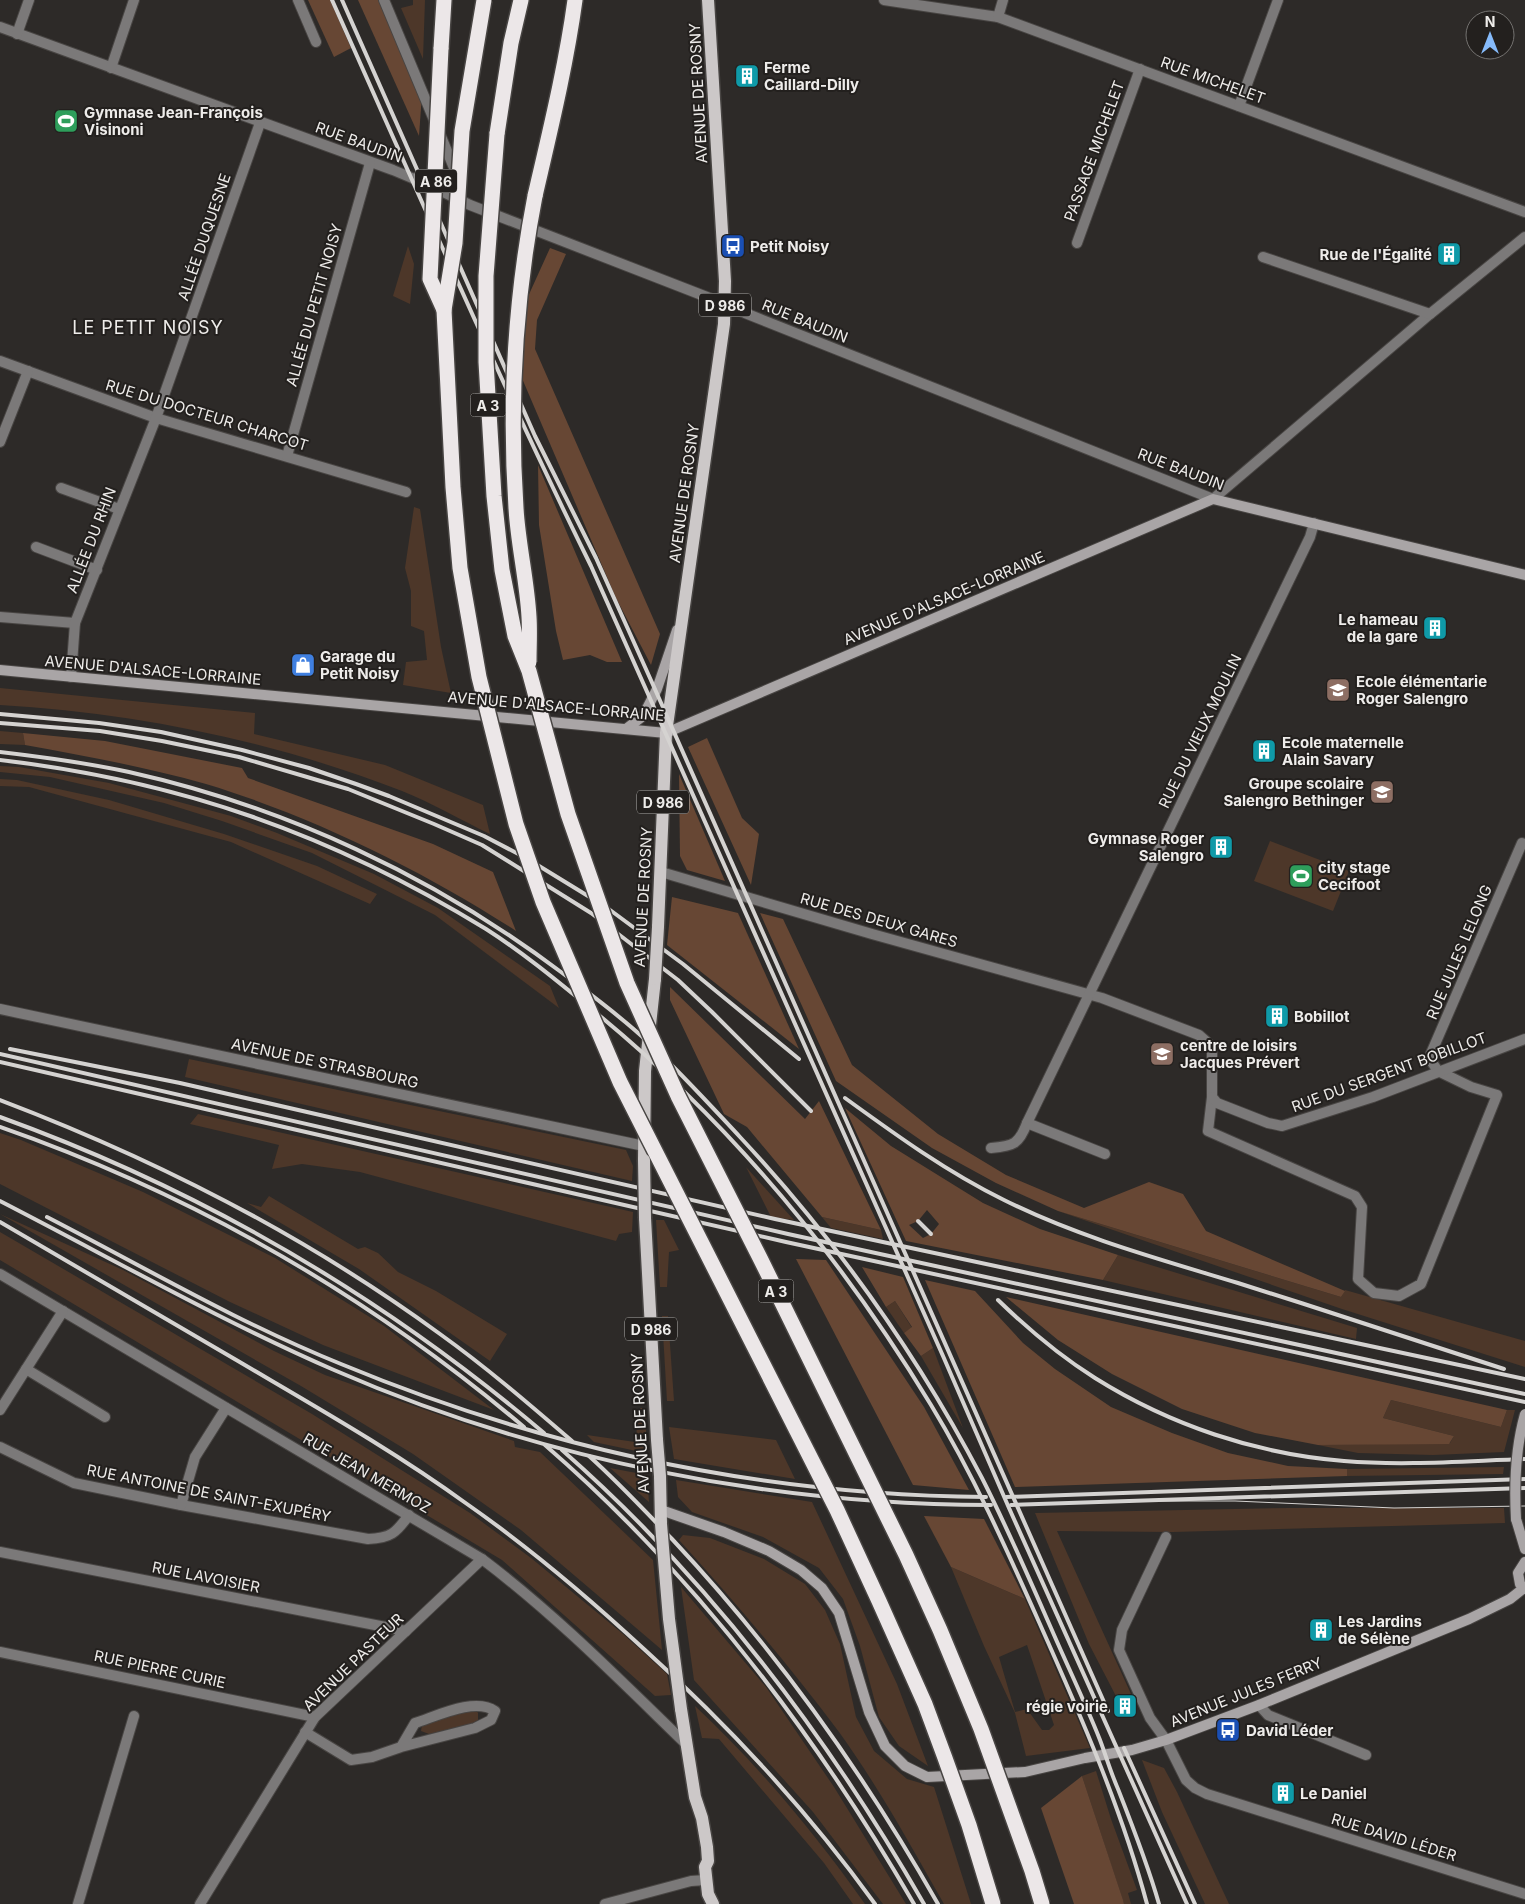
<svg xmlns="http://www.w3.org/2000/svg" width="1525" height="1904" font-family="Inter,sans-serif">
<rect width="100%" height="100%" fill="#2d2a28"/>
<g fill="#4d3729" fill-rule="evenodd">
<path d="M413,0H425L423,59L401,8L413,5Z"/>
<path d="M408,246L414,264L410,304L393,296Z"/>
<path d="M414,507L420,509L441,647L451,693L403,685L406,662L427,660L424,631L411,626V591L405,568Z"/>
<path d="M0,688L255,713L254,734L385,765L483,805L490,834C461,820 432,803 402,791C273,741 137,713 0,705Z"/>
<path d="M0,731L23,733L25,745L0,744Z"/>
<path d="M0,766L19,767L109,783L231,816L277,833L374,874L438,908L550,986L559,1008L435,915L312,853L222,821L164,803L50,777L0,772Z"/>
<path d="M0,779L17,780L109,800L224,834L317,866L377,894L370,904L231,842L29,787L0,786Z"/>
<path d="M1270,841L1349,871L1333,911L1254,881Z"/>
<path d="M189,1059L626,1150L633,1166L632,1181L185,1077Z"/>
<path d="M198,1114L633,1212L632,1232L619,1234L616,1241L360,1172L302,1164L272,1169L279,1145L190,1124Z"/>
<path d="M0,1133L21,1140L143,1192L275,1258L384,1326L494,1410L323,1345L230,1302L0,1184Z"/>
<path d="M746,1167L794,1220L771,1217Z"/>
<path d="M269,1196L358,1249L365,1247L378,1253L398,1272L436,1291L507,1334L490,1361L359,1269L247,1203L261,1207Z"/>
<path d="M1058,1211L1341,1297L1345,1290L1525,1341V1367L1342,1309Z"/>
<path d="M0,1214L123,1270L274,1351L325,1375L514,1441L515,1447L540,1452L653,1560L662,1650L521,1530L413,1454L301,1386Z"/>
<path d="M822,1217L881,1230L883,1239L831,1228Z"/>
<path d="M656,1220H664L679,1250L669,1252L667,1287H660Z"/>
<path d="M0,1232L312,1414L470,1513L531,1558L623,1634L667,1674L671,1695L655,1696L502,1560L0,1260Z"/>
<path d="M1118,1255L1357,1328L1356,1339L1103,1280Z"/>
<path d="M895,1301L912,1328L904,1333L886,1307Z"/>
<path d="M662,1316H668L674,1401H667Z"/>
<path d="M933,1348L963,1428L921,1356Z"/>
<path d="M1391,1400L1501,1427L1507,1410H1515L1504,1452L1433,1455L1358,1453L1318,1445L1450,1443L1454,1436L1383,1418Z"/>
<path d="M640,1408H646V1453L594,1442L587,1435L635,1442Z"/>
<path d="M669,1427L776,1440L795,1479L674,1459Z"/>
<path d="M1504,1467L1503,1474L1347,1476V1469Z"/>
<path d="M610,1468L647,1475L649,1502Z"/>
<path d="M676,1480L812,1502L897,1684L928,1766L899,1746L879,1717L860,1646L843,1599L819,1568L763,1537L692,1512L678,1497Z"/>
<path d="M1289,1508H1504L1505,1523L1173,1532L1057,1531L1131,1694L1118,1700L1089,1644L1035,1513Z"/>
<path d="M683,1535L710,1538L764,1559L805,1584L825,1610L840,1644L856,1717L874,1751L907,1779L934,1787L971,1904H944C911,1846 878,1786 839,1732C789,1665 735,1602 679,1540Z"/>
<path d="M951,1567L1025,1599L1090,1748L1026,1756L1015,1713L984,1646ZM1027,1645L1054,1725L1049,1730H1042L1027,1709L1015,1712L999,1657Z"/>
<path d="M681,1587L766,1687L834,1787L906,1904H883L813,1812L694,1680Z"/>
<path d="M695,1706C758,1765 815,1833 865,1904H853L824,1863L719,1739L702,1738Z"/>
<path d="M471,1710H476L478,1713V1720L473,1723L429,1734L421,1731L422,1725Z"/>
<path d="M1142,1760L1164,1768L1177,1792L1229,1904H1205L1162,1812Z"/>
<path d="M1096,1771L1111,1819L1137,1890L1128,1893L1131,1904H1124L1082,1776Z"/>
</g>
<g fill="#674734" fill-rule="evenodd">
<path d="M308,0H330L351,48L334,57Z"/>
<path d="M358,0H379L422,94L419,136Z"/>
<path d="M550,248L566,254L537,320L535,349L660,634L651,665L616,598L521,376L526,301Z"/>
<path d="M538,465L622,662H607L590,655L563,660L556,631L539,525Z"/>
<path d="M23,733L105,741L242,768L248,778L433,844L493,872L516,931C424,871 312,816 206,784C146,767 86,756 25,745Z"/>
<path d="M707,738L742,818L759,834L751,885L688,747Z"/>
<path d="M679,774L725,881L687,870L680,856Z"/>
<path d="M672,897L738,913L799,1049L667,945Z"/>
<path d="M760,913L783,919L852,1065L938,1134L1006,1175L1084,1208L1149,1182L1183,1194L1206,1231L1345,1291L1341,1297L1058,1211L996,1183L932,1148L836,1081Z"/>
<path d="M670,987L805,1119L819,1101L881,1230L822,1217L747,1127L724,1114L670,1000Z"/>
<path d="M845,1108L891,1146L983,1203L1040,1229L1118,1255L1103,1280L906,1241ZM927,1210L939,1224L931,1234L923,1238L909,1225L918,1221Z"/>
<path d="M796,1259L826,1260L924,1407L969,1490L913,1485Z"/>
<path d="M862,1267L903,1277L933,1348L921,1356L904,1333L912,1327L895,1301L886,1307Z"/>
<path d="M925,1280L975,1291L1023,1343L1055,1369L1111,1407L1172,1433L1228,1453L1288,1466L1347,1469V1476L1015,1487Z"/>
<path d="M1006,1297L1507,1410L1501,1427L1391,1400L1383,1418L1454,1436L1449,1444L1318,1445L1255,1433L1182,1409L1112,1374L1058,1340Z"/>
<path d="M924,1516L984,1519L1025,1599L951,1567Z"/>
<path d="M1082,1776L1123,1900L1124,1904H1074L1041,1808Z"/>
</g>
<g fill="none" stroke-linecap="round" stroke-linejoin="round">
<defs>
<g id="street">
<path d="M298,0L316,42"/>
<path d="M384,0L457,175"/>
<path d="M884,0L998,17L1525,212"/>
<path d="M998,17L1003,0"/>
<path d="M0,27L393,170L431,186L470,205L725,304L745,313L1213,499L1430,314L1525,237"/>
<path d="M17,34L29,0"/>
<path d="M111,68L134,0"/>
<path d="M1239,106L1278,0"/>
<path d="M1077,243L1140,69"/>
<path d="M1263,257L1430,314"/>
<path d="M0,361L156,418L406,492"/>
<path d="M0,442L28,371"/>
<path d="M287,456L370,163"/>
<path d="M61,488L119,509"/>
<path d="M36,547L97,570"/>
<path d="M0,617L75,623"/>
<path d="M71,677L75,623L156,418L260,123"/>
<path d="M661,872L872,934L1102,998L1199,1035L1208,1043L1212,1052V1097L1208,1131L1355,1196L1362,1207L1358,1279L1374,1293L1399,1296L1421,1284L1497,1095L1471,1087L1438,1071L1429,1058L1522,843"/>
<path d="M0,1009L644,1146"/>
<path d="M1212,1097L1217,1103L1268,1123L1282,1126L1373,1097L1525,1039"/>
<path d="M1027,1123L1105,1154"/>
<path d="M991,1148C1014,1146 1019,1144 1027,1123L1310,537L1314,523"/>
<path d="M0,1274L482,1559C555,1614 620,1680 685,1743"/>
<path d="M26,1369L105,1417"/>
<path d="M0,1410L63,1311"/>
<path d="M0,1447L74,1483L181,1505L368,1539C391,1538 396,1533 409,1515"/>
<path d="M181,1505L195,1457L226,1408"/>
<path d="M1166,1537L1122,1630L1119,1650L1150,1718L1166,1740L1186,1780L1195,1788L1207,1794L1525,1894"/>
<path d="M0,1552L406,1631"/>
<path d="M0,1652L315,1717"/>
<path d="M1259,1705L1268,1715L1366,1755"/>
<path d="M305,1732L351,1760L372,1757L401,1747L475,1728L491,1720L495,1711C475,1697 437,1716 415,1723L401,1747"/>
<path d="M78,1904L134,1716"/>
<path d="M200,1904L315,1717L482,1559"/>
<path d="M605,1904L691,1881L706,1880"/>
</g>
<g id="secondary">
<path d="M0,670L666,733L1213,499L1525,575"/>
<path d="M626,729L643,716L657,689L677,630"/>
<path d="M661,1510L724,1532L769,1551L801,1570L822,1588L839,1613L869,1712L885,1746L905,1766L927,1777L1025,1772L1085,1758L1132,1750L1166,1740L1259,1705L1469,1619L1510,1599L1524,1588"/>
<path d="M1516,1519L1525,1549"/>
<path d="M1525,1562L1518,1573L1520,1584L1525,1589"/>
</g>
<g id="primary">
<path d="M658,927L666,733L724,324L725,281L708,0"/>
<path d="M644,1160L645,1071L655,979"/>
<path d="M645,1218L657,1440"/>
<path d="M660,1476L661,1524"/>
<path d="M681,1709L695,1797L702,1818L707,1847L708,1861L705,1867L708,1894L713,1904"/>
</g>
<g id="highway">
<path d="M441,49L444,0"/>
<path d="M497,134L511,43L521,0"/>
<path d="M535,196C550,131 566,66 575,0"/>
</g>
</defs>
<use href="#street" stroke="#484543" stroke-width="12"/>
<use href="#secondary" stroke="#484543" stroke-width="12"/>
<use href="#primary" stroke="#484543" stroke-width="15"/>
<use href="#highway" stroke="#484543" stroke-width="18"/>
<use href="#street" stroke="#7b7979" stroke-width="10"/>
<use href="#secondary" stroke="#a9a5a6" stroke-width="10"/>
<use href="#primary" stroke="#ccc8c8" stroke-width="12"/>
<use href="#highway" stroke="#ece7e8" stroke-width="15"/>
<path stroke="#d5d3d1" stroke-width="1" d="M1159,1501H1235L1394,1508L1525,1506"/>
<g stroke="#d5d3d1" stroke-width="4">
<path d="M332,0C417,190 499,380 591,566L943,1356L1009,1508L1187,1904"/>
<path d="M342,0L535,436L596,558L654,687L1108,1711"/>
<path d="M0,714L99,723L161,732L242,750L309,768L356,784L389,796L484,836L526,858L606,907L683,964L799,1059"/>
<path d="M0,723L100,731L162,741L239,757L348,789L434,824L482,845L591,913L678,980L712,1012L811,1111"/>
<path d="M0,752C43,757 87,763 129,772C286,807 433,876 561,972C591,995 622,1017 649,1043C681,1073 711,1106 740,1137C835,1239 917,1354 982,1478C1007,1527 1029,1578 1051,1628C1067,1665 1085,1702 1100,1740C1106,1756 1111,1773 1118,1789C1133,1827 1148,1865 1159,1904"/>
<path d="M0,760C180,781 331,834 486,929C522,952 556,980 589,1007C726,1118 840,1255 931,1405C973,1474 1006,1548 1039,1622C1080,1714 1121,1807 1147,1904"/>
<path d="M10,1049L180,1083L775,1219L1525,1379"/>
<path d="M0,1054L788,1234L1525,1394"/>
<path d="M0,1062L786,1242L1525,1402"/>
<path d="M845,1098C896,1135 947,1172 1004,1200C1078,1237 1159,1259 1238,1283C1327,1311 1416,1340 1504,1369"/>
<path d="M0,1100C155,1159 306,1236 440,1334C486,1367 529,1404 572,1441"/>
<path d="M0,1117C202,1190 380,1294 544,1433"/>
<path d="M0,1127C192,1194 369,1296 524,1427"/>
<path d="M0,1201C111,1258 219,1320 334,1370C538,1459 769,1505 991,1505"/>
<path d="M47,1217C144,1267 239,1323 341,1364C546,1449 764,1495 986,1497"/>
<path d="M918,1221L931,1234"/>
<path d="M0,1222C80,1268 159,1315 238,1361C316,1407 394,1451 467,1504C530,1548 589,1598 645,1650C730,1727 808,1811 875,1904"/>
<path d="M998,1300C1028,1329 1060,1356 1095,1378C1170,1425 1256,1454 1344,1461C1404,1466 1465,1461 1525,1459"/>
<path d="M545,1445C695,1575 815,1733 914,1904"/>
<path d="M562,1450C709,1579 827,1735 924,1904"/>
<path d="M589,1456C618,1482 645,1511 672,1539C776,1650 863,1772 938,1904"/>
<path d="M1006,1497L1525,1479"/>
<path d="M1011,1505L1525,1488"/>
<path d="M1124,1748L1195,1904"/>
</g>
<defs>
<path id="secondary-bridge" d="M1516,1519C1514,1483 1515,1449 1525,1414"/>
<g id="primary-bridge">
<path d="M655,979L658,927"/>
<path d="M644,1160L645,1218"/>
<path d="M657,1440L660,1476"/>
<path d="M661,1524L669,1619L681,1709"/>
</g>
<g id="highway-bridge">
<path d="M484,0L462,131L455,243L444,310L453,487L460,568L479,677L516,824L543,902L620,1082L837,1510L879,1601L925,1704L945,1758L969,1825L993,1904"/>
<path d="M441,49L430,279L444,310"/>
<path d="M497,134L486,276V362L494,496L502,570L515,636L529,671L568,814L627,983L678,1096L761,1260L906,1555L940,1630L981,1729L1032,1871L1042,1904"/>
<path d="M529,662C529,647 530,632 529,617C527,580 518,544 516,508C509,403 515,299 535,196"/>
</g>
</defs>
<use href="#secondary-bridge" stroke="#484543" stroke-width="12" stroke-linecap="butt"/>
<use href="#primary-bridge" stroke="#484543" stroke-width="15" stroke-linecap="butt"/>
<use href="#highway-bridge" stroke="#484543" stroke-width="18" stroke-linecap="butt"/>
<use href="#secondary-bridge" stroke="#a9a5a6" stroke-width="10"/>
<use href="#primary-bridge" stroke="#ccc8c8" stroke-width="12"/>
<use href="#highway-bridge" stroke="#ece7e8" stroke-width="15"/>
</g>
<defs>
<symbol id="building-square" viewBox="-11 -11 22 22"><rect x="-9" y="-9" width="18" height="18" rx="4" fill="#0f9aa8" stroke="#23201e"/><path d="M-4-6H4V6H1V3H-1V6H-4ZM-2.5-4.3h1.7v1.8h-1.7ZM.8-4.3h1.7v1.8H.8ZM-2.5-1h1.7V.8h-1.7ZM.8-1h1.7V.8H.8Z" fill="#fff"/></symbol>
<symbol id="stadium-square" viewBox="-11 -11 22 22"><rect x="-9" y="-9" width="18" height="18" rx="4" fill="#2e9e5b" stroke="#23201e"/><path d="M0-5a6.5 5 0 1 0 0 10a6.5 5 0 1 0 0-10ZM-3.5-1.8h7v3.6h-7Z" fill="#fff"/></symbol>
<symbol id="bus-square" viewBox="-11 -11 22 22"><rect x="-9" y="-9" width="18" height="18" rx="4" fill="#1a4fb4" stroke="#23201e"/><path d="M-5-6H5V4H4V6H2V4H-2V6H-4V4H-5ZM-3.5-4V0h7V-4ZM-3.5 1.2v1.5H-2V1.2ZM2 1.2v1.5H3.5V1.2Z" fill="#fff"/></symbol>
<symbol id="shop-square" viewBox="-11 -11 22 22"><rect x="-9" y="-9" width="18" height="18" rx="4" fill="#3f7fe0" stroke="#23201e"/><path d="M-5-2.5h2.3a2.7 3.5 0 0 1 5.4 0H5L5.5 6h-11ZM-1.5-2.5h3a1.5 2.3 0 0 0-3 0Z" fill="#fff"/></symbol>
<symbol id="school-square" viewBox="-11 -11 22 22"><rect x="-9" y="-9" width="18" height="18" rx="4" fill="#8d6e63" stroke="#23201e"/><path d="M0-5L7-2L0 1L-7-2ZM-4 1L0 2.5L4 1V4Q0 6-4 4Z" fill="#fff"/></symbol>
</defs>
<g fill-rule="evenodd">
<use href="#building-square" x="733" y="62" width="28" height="28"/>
<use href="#stadium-square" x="52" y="107" width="28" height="28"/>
<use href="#bus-square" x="719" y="232" width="28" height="28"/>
<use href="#building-square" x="1435" y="240" width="28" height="28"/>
<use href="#building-square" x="1421" y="614" width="28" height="28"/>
<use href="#shop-square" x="289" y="651" width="28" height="28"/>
<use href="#school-square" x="1324" y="676" width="28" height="28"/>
<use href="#building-square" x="1250" y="737" width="28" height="28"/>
<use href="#school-square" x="1368" y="778" width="28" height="28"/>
<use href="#building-square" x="1207" y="833" width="28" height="28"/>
<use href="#stadium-square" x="1287" y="862" width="28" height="28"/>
<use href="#building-square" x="1263" y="1002" width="28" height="28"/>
<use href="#school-square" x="1148" y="1040" width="28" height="28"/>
<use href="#building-square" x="1307" y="1616" width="28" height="28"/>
<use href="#building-square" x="1111" y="1692" width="28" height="28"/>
<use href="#bus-square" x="1214" y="1716" width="28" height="28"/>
<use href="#building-square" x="1269" y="1779" width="28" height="28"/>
</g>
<g text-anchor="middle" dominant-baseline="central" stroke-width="4" stroke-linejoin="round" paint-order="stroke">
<g fill="#23201e" stroke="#b1afad" stroke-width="1">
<rect x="415" y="169.5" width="42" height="23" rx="4"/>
<rect x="699" y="293.5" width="52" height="23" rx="4"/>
<rect x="470.5" y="393.5" width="35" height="23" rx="4"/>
<rect x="637" y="790.5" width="52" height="23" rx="4"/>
<rect x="758.5" y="1279.5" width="35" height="23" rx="4"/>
<rect x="625" y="1317.5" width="52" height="23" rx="4"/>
</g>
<g font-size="14" font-weight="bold" fill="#eeecea">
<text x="436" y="181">A 86</text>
<text x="725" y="305">D 986</text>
<text x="488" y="405">A 3</text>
<text x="663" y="802">D 986</text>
<text x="776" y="1291">A 3</text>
<text x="651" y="1329">D 986</text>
</g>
<g font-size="15" font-weight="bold" fill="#eeecea" stroke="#23201e" text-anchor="start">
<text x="764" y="67">Ferme<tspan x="764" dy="17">Caillard-Dilly</tspan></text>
<text x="84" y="112">Gymnase Jean-François<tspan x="84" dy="17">Visinoni</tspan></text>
<text x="750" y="246">Petit Noisy</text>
<text x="1432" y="254" text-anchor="end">Rue de l'Égalité</text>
<text x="1418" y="619" text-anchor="end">Le hameau<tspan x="1418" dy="17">de la gare</tspan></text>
<text x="320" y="656">Garage du<tspan x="320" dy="17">Petit Noisy</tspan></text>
<text x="1356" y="681">Ecole élémentarie<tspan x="1356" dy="17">Roger Salengro</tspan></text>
<text x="1282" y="742">Ecole maternelle<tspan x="1282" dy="17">Alain Savary</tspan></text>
<text x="1364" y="783" text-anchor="end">Groupe scolaire<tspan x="1364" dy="17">Salengro Bethinger</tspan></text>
<text x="1204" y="838" text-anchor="end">Gymnase Roger<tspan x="1204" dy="17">Salengro</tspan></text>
<text x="1318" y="867">city stage<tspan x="1318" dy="17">Cecifoot</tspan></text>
<text x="1294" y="1016">Bobillot</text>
<text x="1180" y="1045">centre de loisirs<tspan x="1180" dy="17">Jacques Prévert</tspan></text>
<text x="1338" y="1621">Les Jardins<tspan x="1338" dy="17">de Sélène</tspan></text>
<text x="1108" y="1706" text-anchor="end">régie voirie</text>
<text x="1246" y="1730">David Léder</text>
<text x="1300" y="1793">Le Daniel</text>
</g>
<g font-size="15" fill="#eeecea" stroke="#23201e">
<text transform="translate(1213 80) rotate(20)">RUE MICHELET</text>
<text transform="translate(698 93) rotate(-93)">AVENUE DE ROSNY</text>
<text transform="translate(359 142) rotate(20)">RUE BAUDIN</text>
<text transform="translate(1094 151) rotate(-70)">PASSAGE MICHELET</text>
<text transform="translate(204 237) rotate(-71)">ALLÉE DUQUESNE</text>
<text transform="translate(314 305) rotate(-74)">ALLÉE DU PETIT NOISY</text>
<text transform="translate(805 321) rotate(22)">RUE BAUDIN</text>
<text transform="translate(207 415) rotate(17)">RUE DU DOCTEUR CHARCOT</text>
<text transform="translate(1181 469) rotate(21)">RUE BAUDIN</text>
<text transform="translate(684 493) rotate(-82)">AVENUE DE ROSNY</text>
<text transform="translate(91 540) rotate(-69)">ALLÉE DU RHIN</text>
<text transform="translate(944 598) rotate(-23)">AVENUE D'ALSACE-LORRAINE</text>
<text transform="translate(153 670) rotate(5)">AVENUE D'ALSACE-LORRAINE</text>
<text transform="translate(556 706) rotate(5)">AVENUE D'ALSACE-LORRAINE</text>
<text transform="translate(1200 731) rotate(-64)">RUE DU VIEUX MOULIN</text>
<text transform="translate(643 897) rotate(-87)">AVENUE DE ROSNY</text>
<text transform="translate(879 920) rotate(16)">RUE DES DEUX GARES</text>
<text transform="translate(1459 952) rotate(-67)">RUE JULES LELONG</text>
<text transform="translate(325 1063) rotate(12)">AVENUE DE STRASBOURG</text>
<text transform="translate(1389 1072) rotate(-20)">RUE DU SERGENT BOBILLOT</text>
<text transform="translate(640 1423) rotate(-93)">AVENUE DE ROSNY</text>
<text transform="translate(367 1473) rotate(30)">RUE JEAN MERMOZ</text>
<text transform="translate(209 1493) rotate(11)">RUE ANTOINE DE SAINT-EXUPÉRY</text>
<text transform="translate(206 1577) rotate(11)">RUE LAVOISIER</text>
<text transform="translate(353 1662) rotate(-44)">AVENUE PASTEUR</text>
<text transform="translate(160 1669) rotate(12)">RUE PIERRE CURIE</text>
<text transform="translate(1246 1692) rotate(-22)">AVENUE JULES FERRY</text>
<text transform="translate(1394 1837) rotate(17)">RUE DAVID LÉDER</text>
</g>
<g font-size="18" letter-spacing="1" fill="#eeecea" stroke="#23201e">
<text x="148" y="327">LE PETIT NOISY</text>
</g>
</g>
<g transform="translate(1490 35)"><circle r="24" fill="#23201e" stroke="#747270"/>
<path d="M0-4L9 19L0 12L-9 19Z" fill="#86bbfb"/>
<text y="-8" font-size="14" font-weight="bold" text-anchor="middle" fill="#eeecea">N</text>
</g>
</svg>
